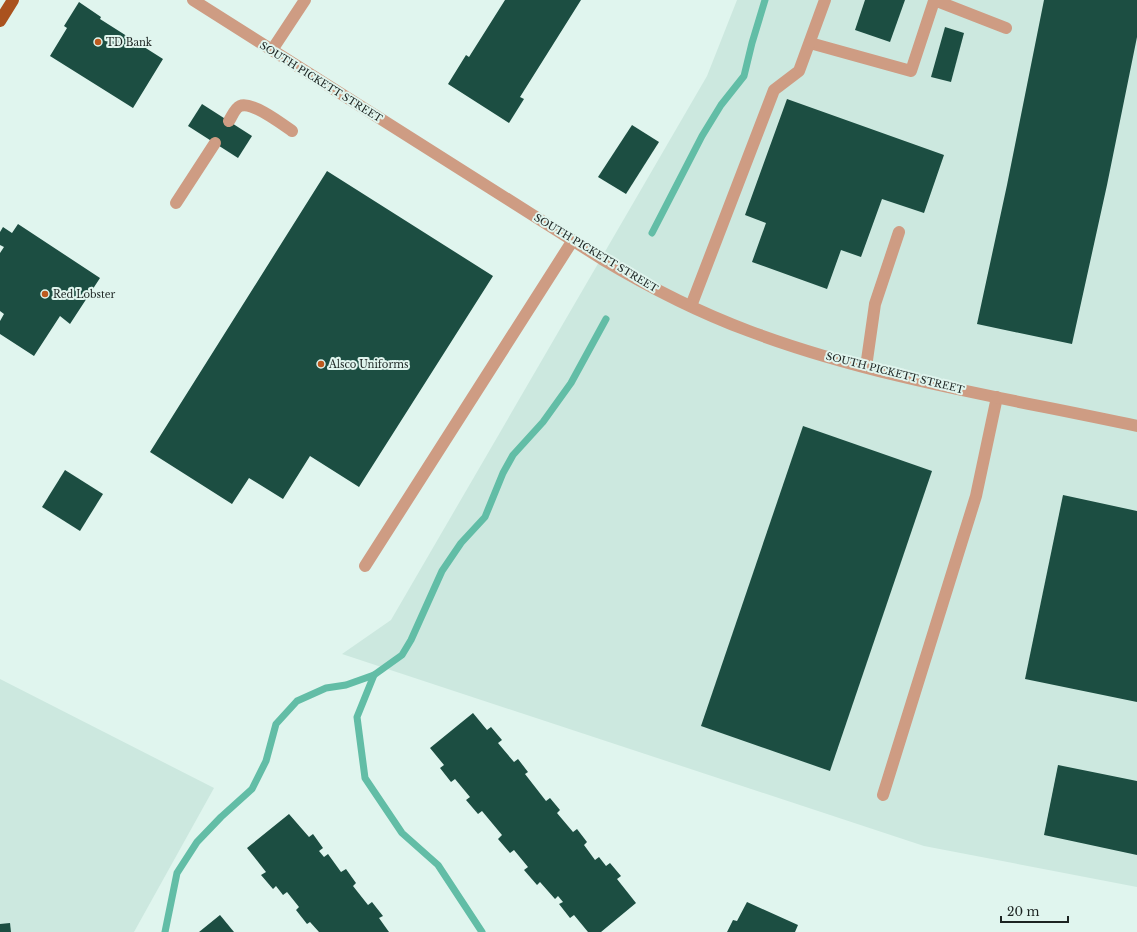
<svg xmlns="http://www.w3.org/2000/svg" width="1137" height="932" font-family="'Libre Baskerville',serif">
<rect width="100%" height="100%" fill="#e0f5ee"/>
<g fill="#cce8df">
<path d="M737,0H1137V887L924,846L342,654L391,620L707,76Z"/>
<path d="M0,679L214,788L134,932H0Z"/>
</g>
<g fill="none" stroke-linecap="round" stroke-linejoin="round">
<g stroke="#62bda6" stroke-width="7">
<path d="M652,233L702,136L721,105L744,76L752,43L765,0"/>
<path d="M374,675L357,717L365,778L402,833L438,865L482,932"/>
<path d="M165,932L177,873L197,842L221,817L252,789L266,761L276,724L297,701L326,688L346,685L374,675L402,655L411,640L442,571L461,543L485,517L503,473L513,455L543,422L571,383L606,319"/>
</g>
</g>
<g fill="#1c4e42">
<path d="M505,0H581L520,97L524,99L509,123L448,84L466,55L469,57Z"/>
<path d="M865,0H905L890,42L855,30Z"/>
<path d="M1044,0H1137V37L1107,185L1072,344L977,324L1007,185Z"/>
<path d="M79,2L101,17L100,19L163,59L133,108L50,56L67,28L64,26Z"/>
<path d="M945,27L964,33L951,82L931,77Z"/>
<path d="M787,99L944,155L924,213L882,199L861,257L841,250L827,289L752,262L766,223L745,215Z"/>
<path d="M202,104L252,136L238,158L188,126Z"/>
<path d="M632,125L659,142L626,194L598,177Z"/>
<path d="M327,171L493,276L359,487L310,456L283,499L249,478L232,504L150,452Z"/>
<path d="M18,224L100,278L70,324L60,316L34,356L0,334V321L4,314L0,311V253L4,247L0,245V232L3,227L12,233Z"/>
<path d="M803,426L932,471L830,771L701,726Z"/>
<path d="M65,470L103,494L80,531L42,507Z"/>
<path d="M1063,495L1137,511V702L1025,679Z"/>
<path d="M473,713L487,730L491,727L502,740L498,743L514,762L518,759L528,772L525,774L546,801L550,798L560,810L557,813L573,832L577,829L587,842L584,845L595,860L599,857L606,866L610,863L621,876L617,879L636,903L601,932H588L574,915L570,918L559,904L563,902L558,896L555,899L540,882L537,885L524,870L528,867L514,850L510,853L498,839L502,835L482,811L478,814L466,800L470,797L455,779L451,782L440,768L444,765L430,748Z"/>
<path d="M1058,765L1137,781V855L1044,835Z"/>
<path d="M289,814L309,837L313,834L323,848L319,851L324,857L328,854L341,872L346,869L356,883L353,886L368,905L372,902L383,916L379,918L389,932H319L310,922L307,924L296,910L299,907L287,892L283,895L276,886L273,889L261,875L266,872L247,848Z"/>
<path d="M747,902L798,925L795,932H727L733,920L737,921Z"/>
<path d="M220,915L234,932H199Z"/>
<path d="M10,923L11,932H0V924Z"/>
</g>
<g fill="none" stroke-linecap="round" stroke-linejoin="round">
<g stroke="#ce9c83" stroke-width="12">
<path d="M934,0L1006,28"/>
<path d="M810,43L911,71L934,1"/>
<path d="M272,50L305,0"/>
<path d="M229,121C232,116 235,108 240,106C252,101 282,124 292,131"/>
<path d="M176,203L215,143"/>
<path d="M691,306L774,90L799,71L825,0"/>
<path d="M866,367L875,304L899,232"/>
<path d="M365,566L573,240"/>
<path d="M883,795L976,496L997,397"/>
</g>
<path stroke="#ce9c83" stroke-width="12" d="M193,0L602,259C649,287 698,312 749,331C874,378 1007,398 1137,426"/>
<path stroke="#aa521e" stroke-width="12" d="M0,21L13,0"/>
</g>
<g fill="#bd5a1f" stroke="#e0f5ee" stroke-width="1.5">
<circle cx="98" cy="42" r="4"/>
<circle cx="45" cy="294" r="4"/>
<circle cx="321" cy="364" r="4"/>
</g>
<g text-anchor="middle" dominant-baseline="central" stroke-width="4" stroke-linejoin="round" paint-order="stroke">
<g font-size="10" fill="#1c2422" stroke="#e0f5ee" text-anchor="start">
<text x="106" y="42">TD Bank</text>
<text x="53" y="294">Red Lobster</text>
<text x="329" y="364">Alsco Uniforms</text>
</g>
<g font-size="10" fill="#1c2422" stroke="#e0f5ee">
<text transform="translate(321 82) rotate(32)">SOUTH PICKETT STREET</text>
<text transform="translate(596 253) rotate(31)">SOUTH PICKETT STREET</text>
<text transform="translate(895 373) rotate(14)">SOUTH PICKETT STREET</text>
</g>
</g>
<path d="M1001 916v6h67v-6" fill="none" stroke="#1c2422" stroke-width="2"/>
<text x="1007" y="916" font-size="12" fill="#1c2422" stroke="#e0f5ee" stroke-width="3" paint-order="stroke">20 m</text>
</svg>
